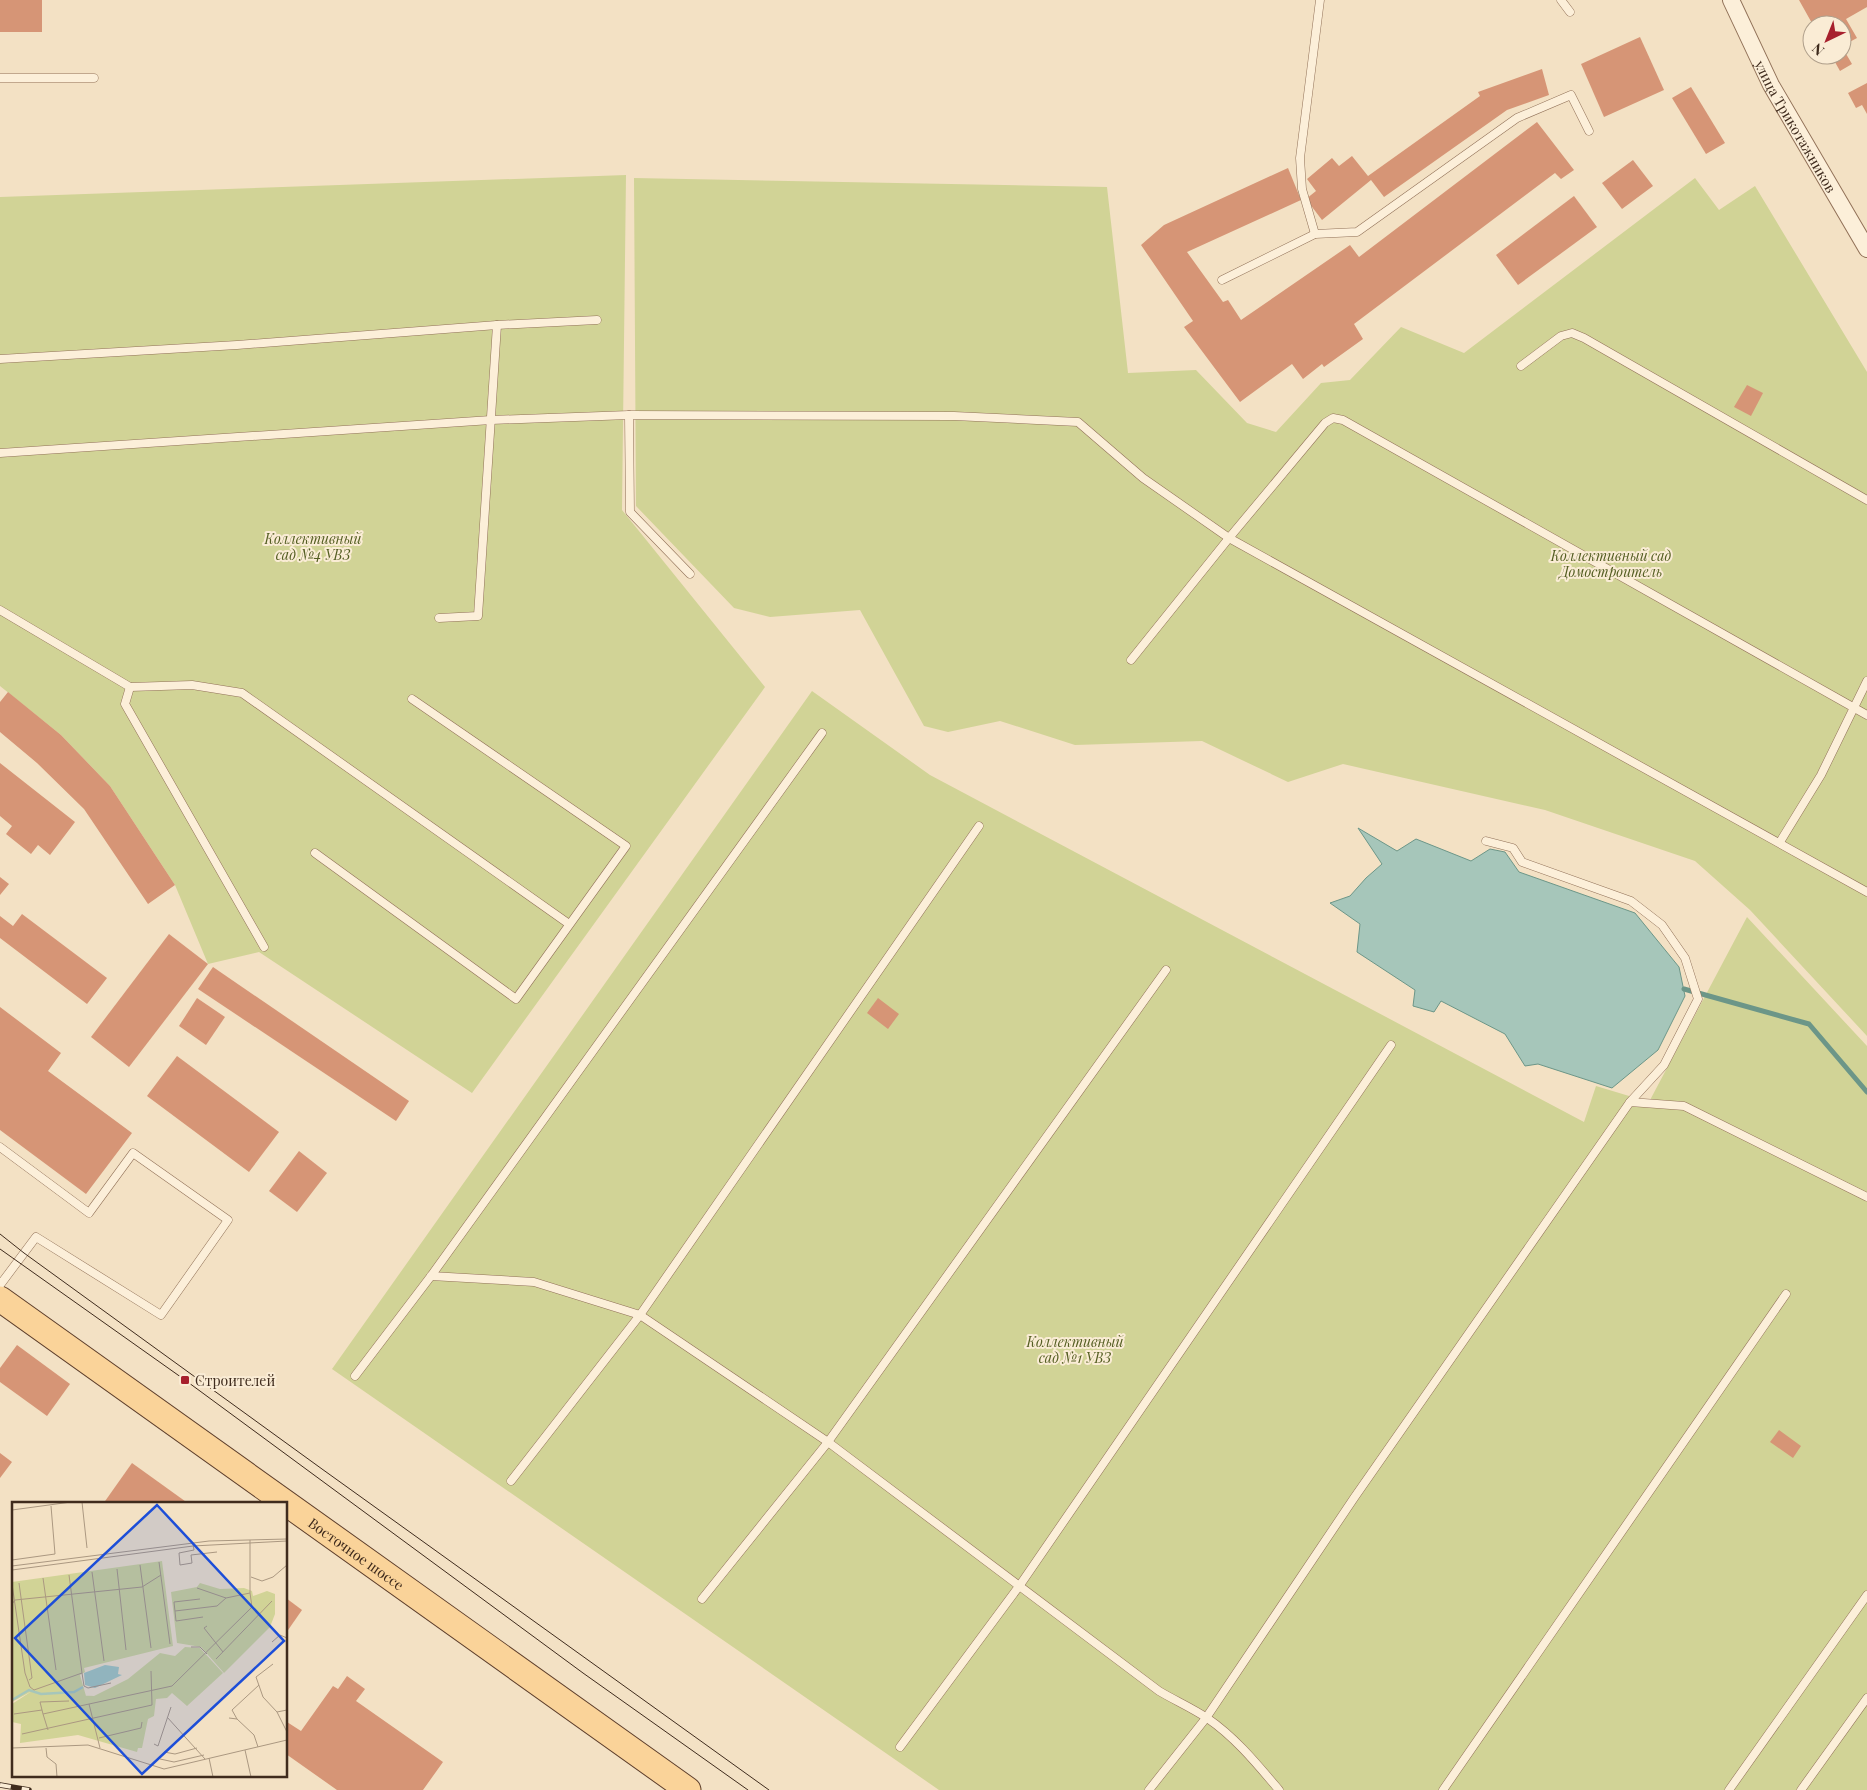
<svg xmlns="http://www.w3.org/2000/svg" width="1867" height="1790" font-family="'Playfair Display',serif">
<rect width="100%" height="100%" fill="#f3e1c4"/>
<g fill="#d1d396">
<path d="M626,175L622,510L765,687L472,1093L259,952L208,964L175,885L110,786L61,735L0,686V197Z"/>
<path d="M634,178L1107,187L1128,373L1196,370L1247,423L1276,432L1321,383L1350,380L1401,327L1464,353L1695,178L1719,210L1755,186L1867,372V1036L1750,910L1695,861L1545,810L1343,764L1288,782L1202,741L1075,745L1000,721L948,732L924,726L860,610L770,617L734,608L636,506Z"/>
<path d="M812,691L930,775L1584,1122L1596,1086L1649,1102L1747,917L1867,1046V1790H939L332,1369Z"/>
</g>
<path fill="#a6c6ba" stroke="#6c9688" d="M1358,828L1397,851L1416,839L1471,861L1490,849L1505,852L1519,872L1635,913L1679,967L1685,996L1658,1050L1612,1088L1538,1064L1525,1066L1505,1034L1441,1001L1434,1012L1413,1006L1415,990L1357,952L1360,924L1330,903L1350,896L1366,878L1382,864Z"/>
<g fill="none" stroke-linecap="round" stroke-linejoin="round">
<path stroke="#6c9688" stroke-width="5" d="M1684,989L1809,1024L1867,1092"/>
</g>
<g fill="#d69576">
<rect x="0" y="0" width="42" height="32"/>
<path d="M1799,0H1867V7L1846,19L1857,38L1842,46V25H1813Z"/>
<path d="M1640,37L1664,90L1604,117L1581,64Z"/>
<path d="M1842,47L1852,64L1840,71L1831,55H1842Z"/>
<path d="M1542,69L1549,95L1507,110L1384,197L1371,180L1322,220L1306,199L1316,191L1307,179L1332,158L1339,166L1352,156L1368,176L1480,96L1478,92Z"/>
<path d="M1867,83V114L1862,105L1856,108L1848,93Z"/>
<path d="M1691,87L1725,143L1706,154L1672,98Z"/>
<path d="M1537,122L1574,170L1561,179L1555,173L1354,324L1363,339L1324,367L1322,364L1303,379L1292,364L1240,402L1184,327L1193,321L1141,245L1164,225L1288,168L1301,200L1187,252L1223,302L1228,300L1241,320L1350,245L1359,257Z"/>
<path d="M1633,160L1653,186L1622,209L1602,183Z"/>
<path d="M1574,196L1597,227L1518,285L1496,255Z"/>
<path d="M1747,385L1763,393L1751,416L1734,407Z"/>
<path d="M8,692L61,735L110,786L175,885L148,904L84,809L37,763L0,732V702Z"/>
<path d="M0,763L75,822L50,855L38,845L31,854L6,834L12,826L0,816Z"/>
<path d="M0,877L9,884L0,895Z"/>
<path d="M22,914L107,978L87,1004L0,938V916L13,926Z"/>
<path d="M169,934L208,964L129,1067L91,1037Z"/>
<path d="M213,967L409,1101L396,1121L198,989Z"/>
<path d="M197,998L225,1017L206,1045L179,1026Z"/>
<path d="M878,998L899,1014L888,1029L867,1013Z"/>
<path d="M0,1007L61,1053L48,1071L132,1133L86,1194L0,1130Z"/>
<path d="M177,1056L279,1132L249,1172L147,1096Z"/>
<path d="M299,1151L327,1173L297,1212L269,1191Z"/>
<path d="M17,1345L70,1384L47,1416L0,1382V1368Z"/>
<path d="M1779,1430L1801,1446L1793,1458L1770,1442Z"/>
<path d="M0,1453L12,1462L0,1478Z"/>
<path d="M132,1463L189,1504H103Z"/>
<path d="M286,1598L302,1610L286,1633Z"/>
<path d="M347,1676L365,1689L356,1701L443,1762L423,1790H337L286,1754L287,1722L301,1731L333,1686L338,1689Z"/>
</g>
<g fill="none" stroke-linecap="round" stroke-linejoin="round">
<defs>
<g id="service">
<path d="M1561,0L1570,12"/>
<path d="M0,78H94"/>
<path d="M1315,234L1302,189L1300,158L1320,0"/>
<path d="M1222,280L1315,234L1357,232L1517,118L1571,95L1589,131"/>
<path d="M0,359L237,345L497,325L597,320"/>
<path d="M1521,366L1561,336L1572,333L1584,338L1867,500"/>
<path d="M629,415L630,512L690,574"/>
<path d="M0,453L491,420L629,415L954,416L1078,422L1143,478L1229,538L1867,892"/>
<path d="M0,610L130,687L125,704L264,947"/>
<path d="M439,618L478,616L497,325"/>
<path d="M1131,660L1229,538L1325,423L1333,418L1343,420L1867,715"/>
<path d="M130,687L192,685L242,693L569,924"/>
<path d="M1486,841L1513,848L1522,862L1631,901L1662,925L1685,958L1698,999L1664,1065L1630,1102"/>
<path d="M1780,842L1821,775L1867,681"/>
<path d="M315,853L516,999L626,846L412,699"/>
<path d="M0,1147L89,1213L133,1153L228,1220L161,1315L36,1237L0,1285"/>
<path d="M431,1276L534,1282L640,1315L828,1442L1159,1691C1174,1700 1192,1708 1207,1718C1235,1737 1257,1764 1279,1790"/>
<path d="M355,1376L431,1276L822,733"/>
<path d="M511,1481L640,1315L979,826"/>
<path d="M702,1599L828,1442L1166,970"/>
<path d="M900,1747L1020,1585L1391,1045"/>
<path d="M1149,1790L1206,1718L1354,1498L1630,1102L1684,1106L1867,1197"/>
<path d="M1443,1790L1786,1294"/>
<path d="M1729,1790L1867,1595"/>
<path d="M1801,1790L1867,1698"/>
</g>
<g id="minor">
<path id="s1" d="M1731,0L1771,85L1867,249"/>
</g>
<g id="primary">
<path id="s2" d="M0,1299L688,1790"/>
</g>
</defs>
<use href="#service" stroke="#917158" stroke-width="9"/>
<use href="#minor" stroke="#917158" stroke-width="18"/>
<use href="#primary" stroke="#5e3f2c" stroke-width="27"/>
<use href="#service" stroke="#fcefd9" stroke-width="8"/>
<use href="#minor" stroke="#fcefd9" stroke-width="16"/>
<use href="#primary" stroke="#fad399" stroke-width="25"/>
<g stroke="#3f2b1d" stroke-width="1">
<path d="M0,1234L24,1253L322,1469L769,1790"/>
<path d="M0,1249L185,1380L583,1673L748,1790"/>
</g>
<defs>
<path id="rail" d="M0,1785L29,1790"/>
</defs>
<use href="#rail" stroke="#3f2b1d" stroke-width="5.5"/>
<use href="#rail" stroke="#faecd5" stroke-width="4" stroke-dasharray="11" stroke-linecap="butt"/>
</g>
<rect fill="#a7202d" stroke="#faecd5" stroke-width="2" x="180" y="1375" width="10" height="10" rx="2.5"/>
<g text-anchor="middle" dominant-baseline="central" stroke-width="4" stroke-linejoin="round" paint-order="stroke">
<g font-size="14" fill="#3f2b1d" stroke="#faecd5">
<text stroke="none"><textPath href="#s1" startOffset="142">улица Трикотажников</textPath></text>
<text stroke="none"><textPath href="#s2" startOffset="438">Восточное шоссе</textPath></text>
</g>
<g font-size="14" font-style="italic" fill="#545e22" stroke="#faecd5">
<text x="313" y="538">Коллективный<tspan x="313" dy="16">сад №4 УВЗ</tspan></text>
<text x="1611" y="555">Коллективный сад<tspan x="1611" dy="16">Домостроитель</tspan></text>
<text x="1075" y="1341">Коллективный<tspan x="1075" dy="16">сад №1 УВЗ</tspan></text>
</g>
<g font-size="14" fill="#3f2b1d" stroke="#faecd5" text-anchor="start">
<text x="195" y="1380">Строителей</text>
</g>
</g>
<g transform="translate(12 1502)">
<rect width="275" height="275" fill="#f3e1c4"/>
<path d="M150,59L161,144L72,166L73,170L68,173L74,194L63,193L82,194L116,177L148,151L163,154L173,145L188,146L211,171L175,204L160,191L155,196L144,197L142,214L136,217L130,246H126L125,250L66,233L8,241L9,222L0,220V202L20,189L0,200V80ZM188,81L208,87L232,86L240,89L241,94L255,89L263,92V112L258,125L212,171L189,145L165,141L159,90L185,85Z" fill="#d1d396"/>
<path d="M93,163L107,165L106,172L110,173L83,186L73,183L72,171Z" fill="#a6c6ba"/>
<path fill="none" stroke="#a6c6ba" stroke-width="2.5" d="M0,198L17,188L29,192L62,190L71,185"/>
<path fill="none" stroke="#ab9881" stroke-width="1" d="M70,0L75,46M0,8L59,0M181,42L182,48L167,51L168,63L180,61L179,53L205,50M0,58L43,52L39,4M147,60L158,142M128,63L139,146M0,64L197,39L275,37M105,67L114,148M0,68L181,44L275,39M80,70L92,159M239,75L250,79L261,75L275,63M31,76L44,168M7,81L20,176L17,178M0,82L13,171L18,185L22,188L70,171L57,73M185,86L214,96L238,91V38M188,97L162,100L164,119L191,115M0,102L3,98L130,85L149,73M163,109L205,104L214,96M195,124L192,126L211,150M260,140L268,133L275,136M179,145H188L195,152M204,157L260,99M261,162L244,175L251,195L265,210M70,171L72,184L76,186L99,181M77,202L88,246M30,208L28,200L57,199M275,208L265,210L275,230M2,212L30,208L31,212L160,184L240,105L238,91M31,212L36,228M155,215L193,257M217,216L225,217L242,233L246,245M225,217L220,208L247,183M10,232L140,203L139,169M87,236L129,226L130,220M142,242L146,244L159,205M0,246L76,243L152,267L275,238M34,246L35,255L44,262L45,275M233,248L239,275M152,250L163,252L185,246M197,256L201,275M148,257L162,260L192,253"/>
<path fill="#1d4ed8" fill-opacity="0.15" stroke="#1d4ed8" stroke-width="2.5" d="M145,3L272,139L130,272L3,136Z"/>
<rect width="275" height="275" fill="none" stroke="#3f2b1d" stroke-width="2.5"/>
</g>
<g transform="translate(1827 40) rotate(223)"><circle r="24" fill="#faecd5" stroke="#af9f8b"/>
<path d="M0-4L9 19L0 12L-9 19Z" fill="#a7202d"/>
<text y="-8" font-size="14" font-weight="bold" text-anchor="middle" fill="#3f2b1d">N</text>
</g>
</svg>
